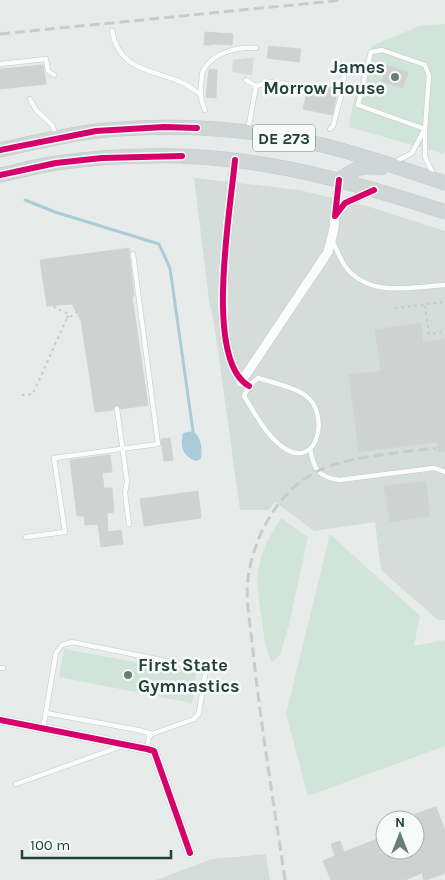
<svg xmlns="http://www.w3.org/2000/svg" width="445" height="880" font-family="Karla,sans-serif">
<rect width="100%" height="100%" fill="#e7ecea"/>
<g fill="#d5ddda">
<path d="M254,57L252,75L232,72L233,60Z"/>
<path d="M194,178L299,190L367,206L445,231V620H438L381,570L375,522L314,531L275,502L269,510H240L215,329L209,300Z"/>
<path d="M266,854L270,880H156L212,859Z"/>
</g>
<g fill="#d1e4d9">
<path d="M445,24V150L444,154L349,127L353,104L372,46L419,26Z"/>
<path d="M281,518L308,537L289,625L280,655L272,662C265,649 264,635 262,621C254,573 255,559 281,518Z"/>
<path d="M330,534L420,616L414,646L445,640V746L308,796L286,714Z"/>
<path d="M64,649L196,673L192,703L59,677Z"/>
</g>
<path fill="#a9ccd8" d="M193,431C202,438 202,448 201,459L196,461C182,456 180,446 183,433Z"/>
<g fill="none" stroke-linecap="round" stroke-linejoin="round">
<path stroke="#a9ccd8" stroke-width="3" d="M25,200L55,212L159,244L170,268L193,431"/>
</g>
<g fill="#ced3d1" stroke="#d0d5d3">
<path d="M205,32L233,34L232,45L213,44L211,45H204Z"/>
<path d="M269,46L301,49L299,62L267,58Z"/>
<path d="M43,65L46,84L0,89V69Z"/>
<path d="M387,65L408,72L403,88L382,82Z"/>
<path d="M209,69L217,70L216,98L206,97Z"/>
<path d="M309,83L338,89L332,115L303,109Z"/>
<path d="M129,248L134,296L132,297L148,405L121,409L117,405L114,406L113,410L95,412L81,320L72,304L47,306L40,260Z"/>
<path d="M421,323L423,342L445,339V451L438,452L437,442L359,452L349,375L381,371L375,330Z"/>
<path d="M170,438L173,460L164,461L161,439Z"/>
<path d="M110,455L112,472L102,473L104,488H112L114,512L107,513L108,532L121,530L123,544L101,547L98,524L85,525L84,516H77L70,460Z"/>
<path d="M426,481L430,516L390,522L384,486Z"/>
<path d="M198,491L201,518L144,526L140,499Z"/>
<path d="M436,807L445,830V873L427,880H424L422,873L405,880H331L323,861L335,856L331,844L340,841L344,852L385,836V850H415V814Z"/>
</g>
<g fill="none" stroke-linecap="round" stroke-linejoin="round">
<defs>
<g id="lane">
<path d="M112,31C119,68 146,69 176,80C185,83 193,89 200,94"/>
<path d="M0,64L46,59L48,71L54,75"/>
<path d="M246,80L256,86"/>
<path d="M30,99L36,110L52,125L57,137"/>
<path d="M205,110C201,102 200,95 201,86C202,81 201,75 203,71C212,52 238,47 256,48"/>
<path d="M249,125L256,86L271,82L287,84"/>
<path d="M330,129L333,126L342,92L344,75L338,62"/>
<path d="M425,129L358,105L371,52L382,50L425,65L429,76L425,129V157L434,176"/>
<path d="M393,163L412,153L424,130"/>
<path d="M333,242C337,250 340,259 345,266C368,298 412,287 445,285"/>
<path d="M258,378C273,383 292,386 305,395C330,412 319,471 284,448C266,436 255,413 244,396L249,386Z"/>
<path d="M117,409L127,481L125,493L129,524"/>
<path d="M310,449C314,469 318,477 339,480L434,468L445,472"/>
<path d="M26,537L65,532L54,458L158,444L133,254"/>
<path d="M0,668H3"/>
<path d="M46,713L138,730L152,734"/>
<path d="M43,729L56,653L62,645L72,642L206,669L199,713L194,719L152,734L149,737L147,749"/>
<path d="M16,784L122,746"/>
</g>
<g id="street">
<path d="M235,160C231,207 203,360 249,386"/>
<path d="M339,180L335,216L345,203L374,190"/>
<path d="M241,382L328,252L334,229L335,216"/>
<path d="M0,720L147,749L154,751L190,853"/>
</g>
<g id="primary">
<path d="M0,150C32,143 64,135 97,131C173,123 251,128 326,146C366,156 406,170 445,183"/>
<path d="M0,175C19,171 37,166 56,163C97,157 140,155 181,156C272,159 360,184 445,212"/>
<path d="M339,180C355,169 361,164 381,168"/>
</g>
</defs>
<use href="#lane" stroke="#c4c9c7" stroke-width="5.5"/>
<use href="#street" stroke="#c4c9c7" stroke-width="10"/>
<use href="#primary" stroke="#c2cac9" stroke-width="15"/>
<g stroke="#c3cbca" stroke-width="2" stroke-dasharray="2.5 4" stroke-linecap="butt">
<path d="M54,306L55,308L69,314L66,320"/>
<path d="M425,306L429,334L445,332"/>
<path d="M395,308L445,302"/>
<path d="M22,395L33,394L66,320L77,312"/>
</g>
<use href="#lane" stroke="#fbfcfc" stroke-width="4.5"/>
<use href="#street" stroke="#fbfcfc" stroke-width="9"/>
<use href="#primary" stroke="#cfd7d6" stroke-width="14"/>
<g stroke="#c8cccb" stroke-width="3" stroke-dasharray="10 5" stroke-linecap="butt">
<path d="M0,34L343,0"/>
<path d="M285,880C274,804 261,727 253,651C251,627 245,602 248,579C253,538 277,493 314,473C344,456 401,453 436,448"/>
</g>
<defs>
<g id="cycleway">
<path d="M0,150L96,131L164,127L197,128"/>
<path d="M235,160C231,207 203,360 249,386"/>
<path d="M0,175L56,163L102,158L182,156"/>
<path d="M339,180L335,216L345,203L374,190"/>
<path d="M0,720L147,749L154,751L190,853"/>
</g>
</defs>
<use href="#cycleway" stroke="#f6faf8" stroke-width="9"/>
<use href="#cycleway" stroke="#d6006c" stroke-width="6"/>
</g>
<g fill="#687c78" stroke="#f6faf8" stroke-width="2">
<circle cx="395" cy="77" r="5"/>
<circle cx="128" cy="675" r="5"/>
</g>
<g text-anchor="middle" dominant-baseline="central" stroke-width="5" stroke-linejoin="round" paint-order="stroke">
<rect fill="#f6faf8" stroke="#637874" stroke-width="1" x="253" y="124.5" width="62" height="27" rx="4"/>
<g font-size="16" font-weight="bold" fill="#24403b">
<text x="284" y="138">DE 273</text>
</g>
<g font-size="18" font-weight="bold" fill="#24403b" stroke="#f6faf8" text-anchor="end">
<text x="385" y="67">James<tspan x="385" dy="21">Morrow House</tspan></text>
<text x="138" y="665" text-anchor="start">First State<tspan x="138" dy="21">Gymnastics</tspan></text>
</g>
</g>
<g transform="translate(400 835)"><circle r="24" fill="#f6faf8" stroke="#a2b0ac"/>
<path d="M0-4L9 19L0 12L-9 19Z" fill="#687c78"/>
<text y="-8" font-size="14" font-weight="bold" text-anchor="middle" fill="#24403b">N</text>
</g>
<path d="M22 850v8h149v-8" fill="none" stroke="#24403b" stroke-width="2.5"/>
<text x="30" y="850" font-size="15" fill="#24403b" stroke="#f6faf8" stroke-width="4" paint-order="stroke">100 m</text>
</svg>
